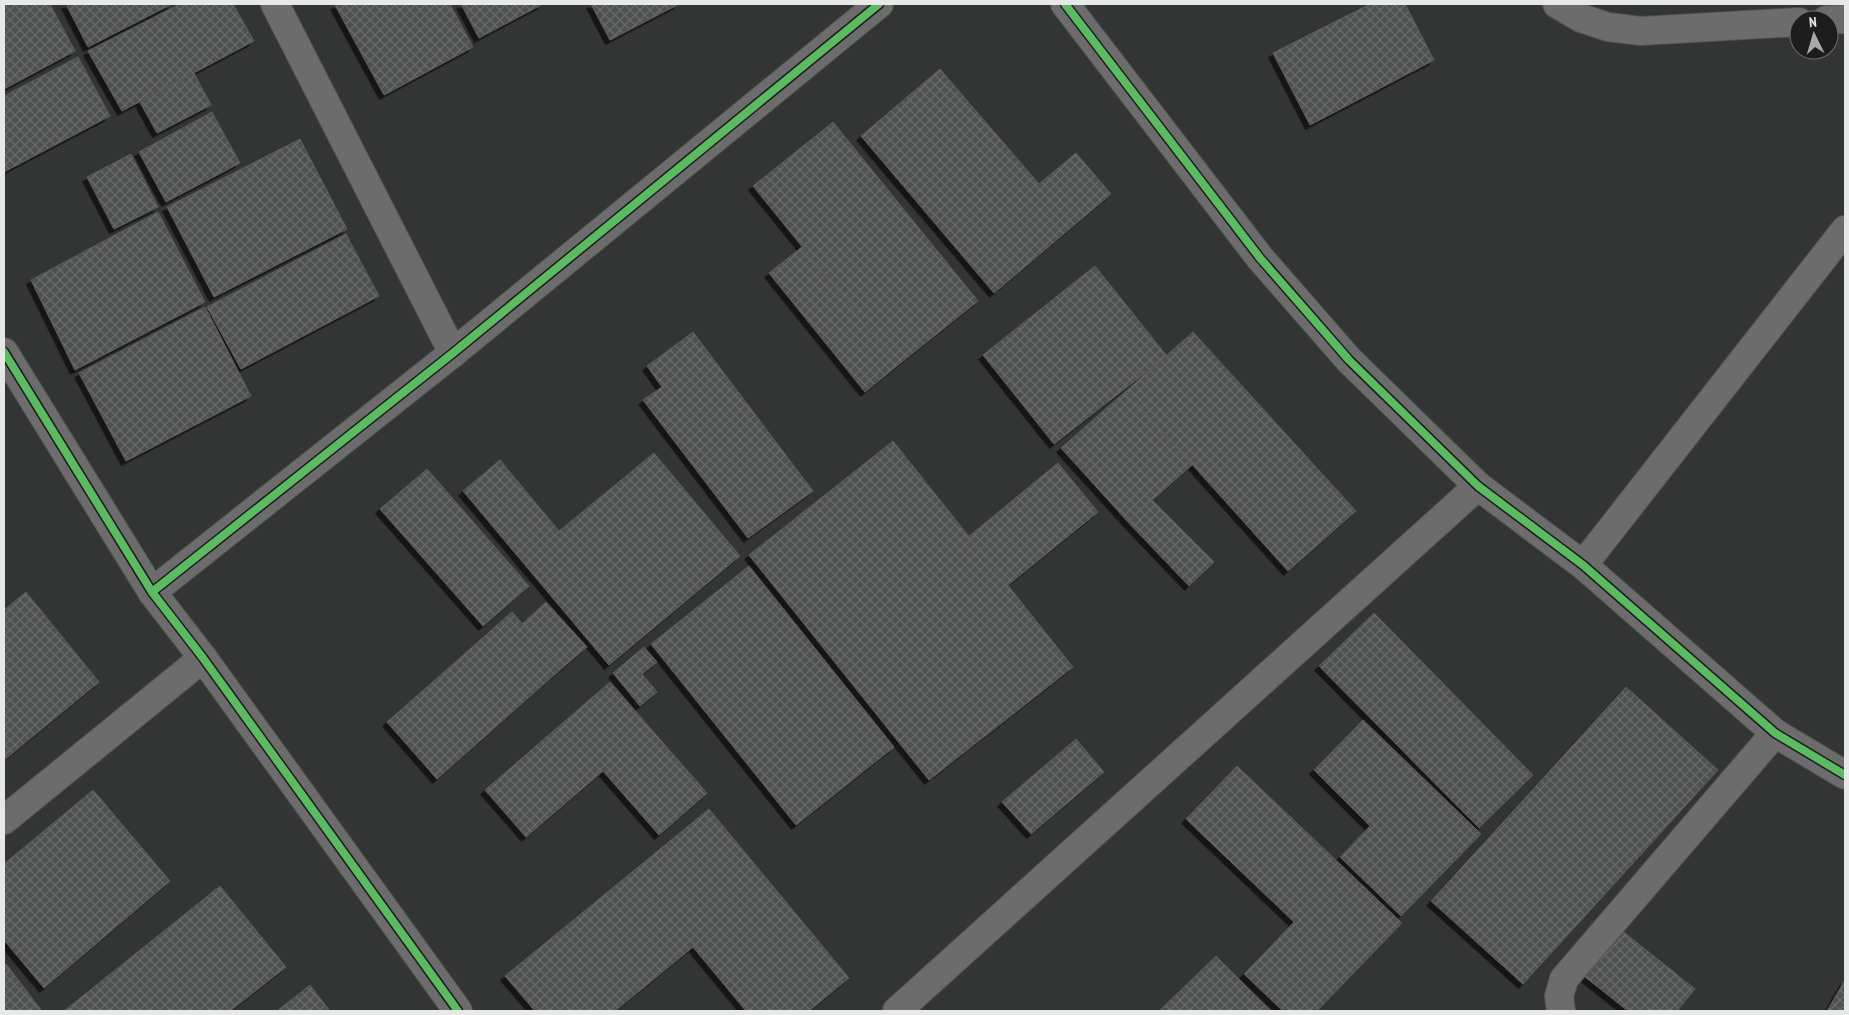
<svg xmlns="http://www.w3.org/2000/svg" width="1849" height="1015" font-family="'PT Sans Narrow',sans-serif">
<defs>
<pattern id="building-cross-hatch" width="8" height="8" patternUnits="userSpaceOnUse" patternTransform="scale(1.25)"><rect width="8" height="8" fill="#4f5150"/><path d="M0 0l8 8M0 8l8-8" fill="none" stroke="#686a69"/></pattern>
<filter id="shadow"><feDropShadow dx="-4.5" dy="4.5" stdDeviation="0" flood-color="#0009"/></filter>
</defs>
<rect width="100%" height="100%" fill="#323533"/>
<g fill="url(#building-cross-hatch)" stroke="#5a5c5a" filter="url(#shadow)">
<path d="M4,4H50L75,51L4,89Z"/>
<path d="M66,4H172L88,47Z"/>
<path d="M180,4H233L254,41L122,111L88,51Z"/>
<path d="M337,4H450L473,47L384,95L335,5Z"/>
<path d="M461,4H543L479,38Z"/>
<path d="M591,4H679L610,40Z"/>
<path d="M1370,4H1405L1434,60L1310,125L1273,53Z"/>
<path d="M78,57L110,116L4,172V96Z"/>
<path d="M940,69L1039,184L1076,153L1111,194L994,293L861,136Z"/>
<path d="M194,73L211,105L157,133L140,102Z"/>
<path d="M212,112L240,163L166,202L139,152Z"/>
<path d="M833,122L978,301L898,365L753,186Z"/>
<path d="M300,139L347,229L214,297L167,207Z"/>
<path d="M131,154L158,207L114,229L87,177Z"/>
<path d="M158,212L205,302L75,370L31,280Z"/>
<path d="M346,234L379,296L241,369L207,307Z"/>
<path d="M802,247L898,365L865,392L769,273Z"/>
<path d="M1095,266L1167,356L1054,444L983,355Z"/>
<path d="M205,307L251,396L126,461L79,373Z"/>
<path d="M693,332L813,491L748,538L643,400L662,387L647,366Z"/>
<path d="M1193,332L1356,511L1288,571L1126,391Z"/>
<path d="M1126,391L1192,465L1128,522L1061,448Z"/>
<path d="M893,441L1073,667L929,780L749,555Z"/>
<path d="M654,453L740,556L609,665L463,491L500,460L559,531Z"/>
<path d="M1058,463L1098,512L1008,585L968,537Z"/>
<path d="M427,469L529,586L483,626L380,509Z"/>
<path d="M1152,500L1214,562L1189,586L1128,522Z"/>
<path d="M749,566L894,747L796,825L651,644Z"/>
<path d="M26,592L99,682L4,760V610Z"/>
<path d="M546,602L587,647L562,668L522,624Z"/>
<path d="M512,612L562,668L437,779L387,722Z"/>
<path d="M1374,613L1533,775L1479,828L1319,666Z"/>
<path d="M644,647L657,662L642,674L657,692L640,706L613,673Z"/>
<path d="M610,682L707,793L659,835L603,771L526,837L485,790Z"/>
<path d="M1626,687L1718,770L1523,984L1431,901Z"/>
<path d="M1363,720L1481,834L1401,916L1340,857L1370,826L1314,770Z"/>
<path d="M1076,739L1104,772L1031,834L1002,802Z"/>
<path d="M1237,766L1402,923L1317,1011H1283L1244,974L1294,922L1186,819Z"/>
<path d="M93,790L170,881L44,988L4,940V864Z"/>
<path d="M709,809L849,978L809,1011H746L693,947L615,1011H535L505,976Z"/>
<path d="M220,886L286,967L230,1011H64Z"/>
<path d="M1620,929L1695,989L1677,1011H1628L1584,976Z"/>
<path d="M1216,956L1271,1011H1159Z"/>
<path d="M6,964L42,1011H4V966Z"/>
<path d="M1845,980V1011H1827Z"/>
<path d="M310,985L330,1011H277Z"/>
</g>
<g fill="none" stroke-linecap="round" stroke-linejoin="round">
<defs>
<g id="minor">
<path d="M275,4L453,353"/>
<path d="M1065,4L1260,258L1349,360L1478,486L1583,565L1775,733L1845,775"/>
<path d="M1557,4L1581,18L1608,27L1641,31L1799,22"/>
<path d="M1826,20L1845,19"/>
<path d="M4,352L152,592L203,658L458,1011"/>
<path d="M1583,565L1845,230"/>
<path d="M152,592L453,353L879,4"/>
<path d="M4,820L203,658"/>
<path d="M897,1011L1478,486"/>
<path d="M1561,1011L1559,996L1564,979L1775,733"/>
</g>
</defs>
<use href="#minor" stroke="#505250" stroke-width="30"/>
<use href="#minor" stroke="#6b6c6b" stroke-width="28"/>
<defs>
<g id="cycleway">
<path d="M1065,4L1260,258L1349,360L1478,486L1583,565L1775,733L1845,775"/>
<path d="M4,352L152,592L203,658L458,1011"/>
<path d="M152,592L453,353L879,4"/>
</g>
</defs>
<use href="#cycleway" stroke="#1b1c1b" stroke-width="11"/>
<use href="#cycleway" stroke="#5cba63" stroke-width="8"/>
</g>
<rect width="1849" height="1015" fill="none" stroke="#e7e9e7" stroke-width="10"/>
<g transform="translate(1814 35) rotate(355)"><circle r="24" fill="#1b1c1b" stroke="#6d6e6d"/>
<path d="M0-4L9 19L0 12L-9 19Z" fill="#a8aaa8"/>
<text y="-8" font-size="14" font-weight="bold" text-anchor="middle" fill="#e7e9e7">N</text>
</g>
</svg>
